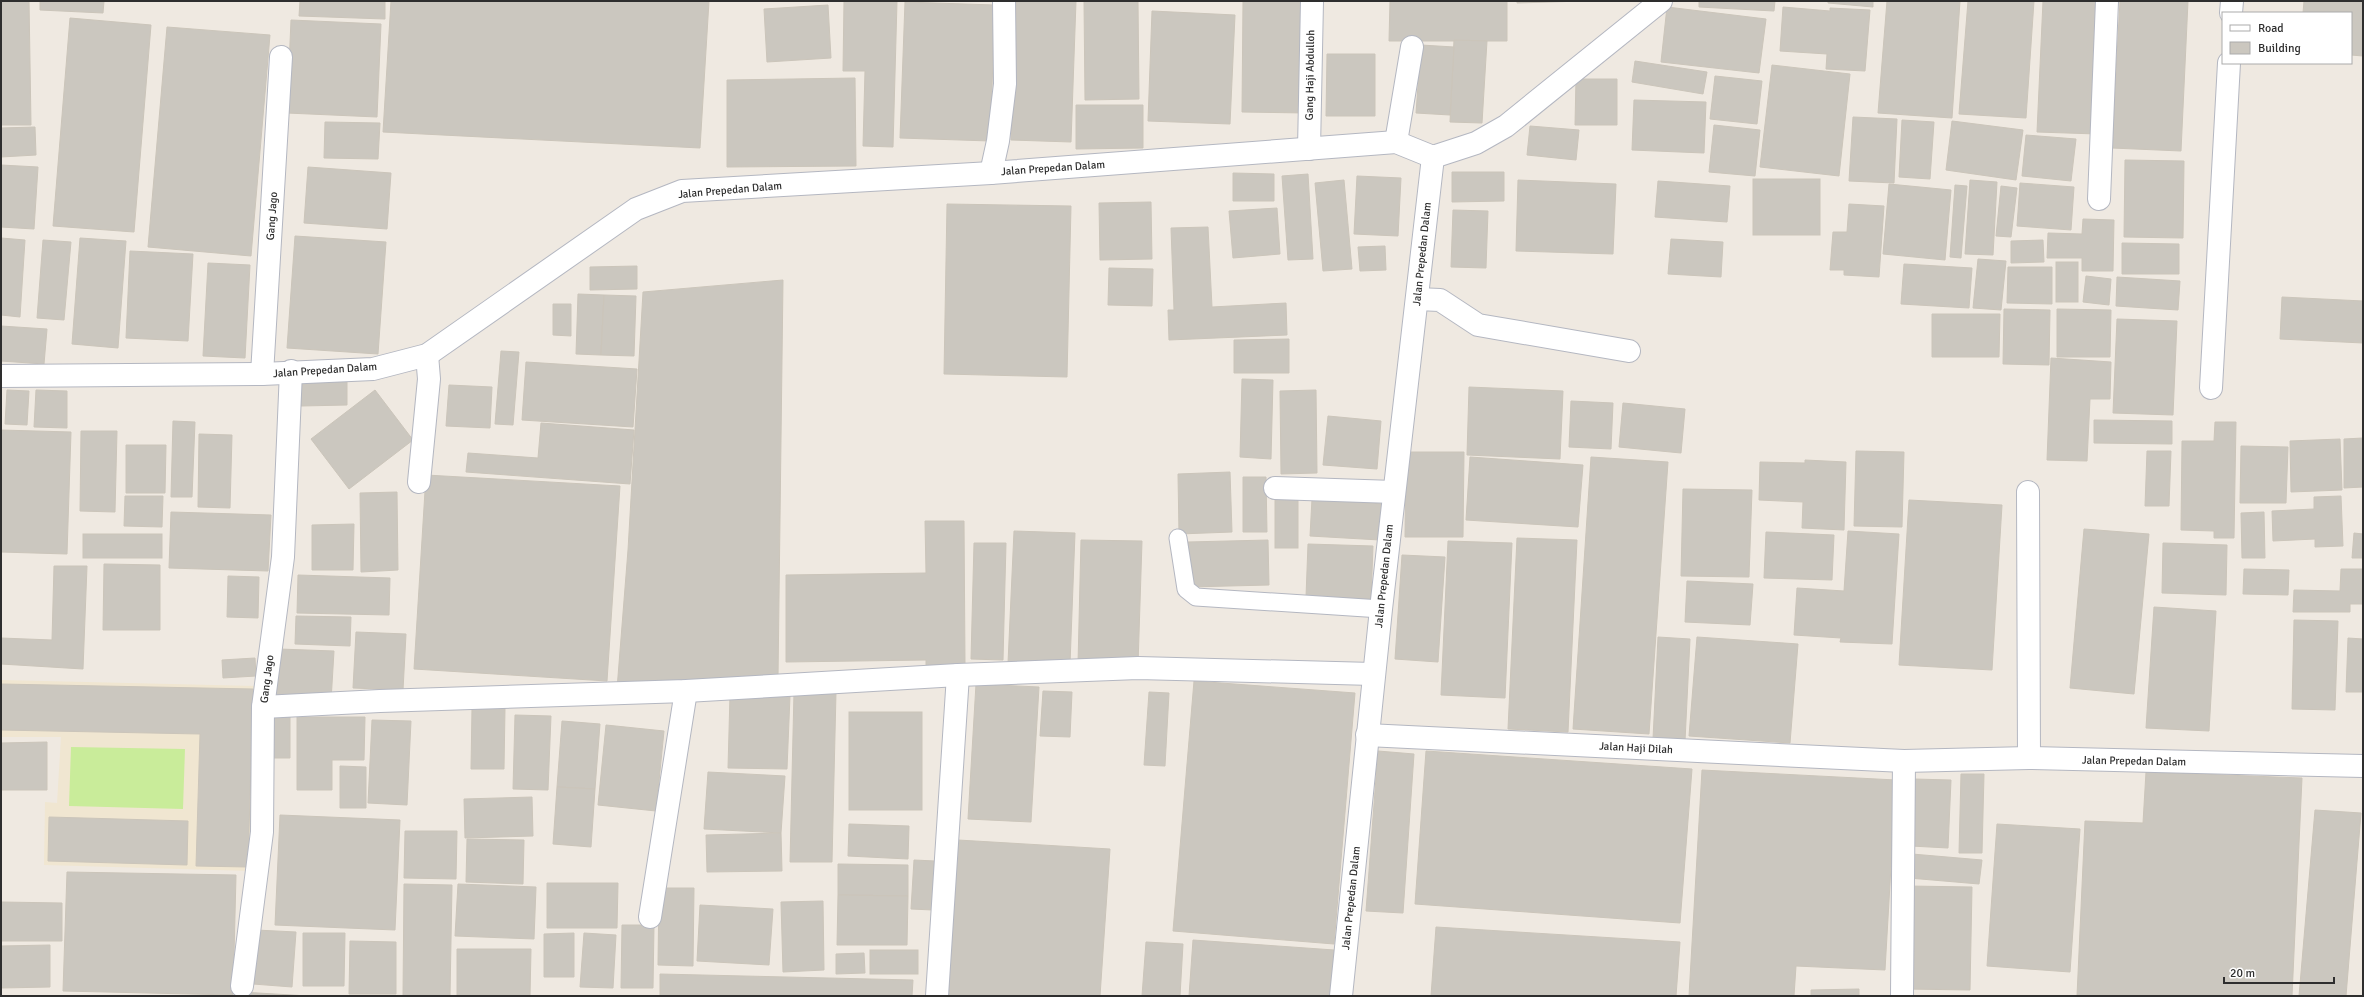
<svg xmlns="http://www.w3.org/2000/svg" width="2364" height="997" font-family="Signika,sans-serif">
<rect width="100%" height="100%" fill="#efe9e1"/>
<path fill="#f0e6d1" d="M1,680L256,686L250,871L44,865L45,802L57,803L61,737H1Z"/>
<path fill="#c9ec9a" d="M71,747L185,749L183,809L69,806Z"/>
<g fill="#cbc7bf" stroke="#cbc5ba">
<path d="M1,1H29L31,125H1Z"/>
<path d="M40,1H104L103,13L40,10Z"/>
<path d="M300,1H385V19L299,16Z"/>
<path d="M391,1H709L700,148L383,132Z"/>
<path d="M844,1H897L893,147L863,146L865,71H843Z"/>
<path d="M1016,1H1076L1071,142L1011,140Z"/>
<path d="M1084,1H1138L1139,99L1085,100Z"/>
<path d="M1243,1H1306L1305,113L1242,112Z"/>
<path d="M1390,1H1507V41H1389Z"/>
<path d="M1517,1H1583L1517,3Z"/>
<path d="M1699,1H1775L1774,11L1699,7Z"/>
<path d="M1828,1H1873V7L1828,3Z"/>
<path d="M1887,1H1960L1952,118L1878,113Z"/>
<path d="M1968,1H2034L2026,118L1959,114Z"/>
<path d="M2043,1H2102L2097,134L2037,132Z"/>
<path d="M2120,1H2188L2181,151L2112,148Z"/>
<path d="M2304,1H2363V56L2351,55V13H2303Z"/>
<path d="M905,2L995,5L990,141L900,138Z"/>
<path d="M828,5L831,58L767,62L764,9Z"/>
<path d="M1667,7L1766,19L1759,73L1661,62Z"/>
<path d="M1783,7L1830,11V8L1870,10L1865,71L1826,69L1827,54L1780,51Z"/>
<path d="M1152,11L1235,15L1230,124L1148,121Z"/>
<path d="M70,18L151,25L134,232L53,226Z"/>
<path d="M291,20L381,24L377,117L287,113Z"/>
<path d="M167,27L270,35L251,256L148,247Z"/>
<path d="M1454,40L1487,41L1482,123L1450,122Z"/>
<path d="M1421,45L1454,47L1450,115L1416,113Z"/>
<path d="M1327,54H1375V116H1326Z"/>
<path d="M1635,61L1707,72L1703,94L1632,82Z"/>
<path d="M1772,65L1850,74L1839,176L1760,167Z"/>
<path d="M1715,76L1762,81L1757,124L1710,119Z"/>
<path d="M855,78L856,166L727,167V80Z"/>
<path d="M1576,79H1617V125H1575Z"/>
<path d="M1634,100L1706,102L1704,153L1632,150Z"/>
<path d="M1076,105H1143V148L1076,149Z"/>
<path d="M1853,117L1897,119L1894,183L1849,181Z"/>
<path d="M1902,120L1934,122L1930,179L1899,177Z"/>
<path d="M1952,121L2023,130L2016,180L1946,170Z"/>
<path d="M325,122L380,123L378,159L324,158Z"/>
<path d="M1714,125L1760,130L1755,176L1709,172Z"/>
<path d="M1530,126L1579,130L1576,160L1527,155Z"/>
<path d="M35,127L36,155L1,157V128Z"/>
<path d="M2026,135L2076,139L2071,181L2022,176Z"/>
<path d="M2125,160L2184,161L2183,238L2124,237Z"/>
<path d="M1,165L38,167L34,229L1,227Z"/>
<path d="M308,167L391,173L387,229L304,223Z"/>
<path d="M1452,172H1504V201L1452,202Z"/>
<path d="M1233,173L1274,174V201H1233Z"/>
<path d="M1308,174L1313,259L1288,260L1282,176Z"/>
<path d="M1357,176L1401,178L1398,236L1354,234Z"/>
<rect x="1753" y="179" width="67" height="56"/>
<path d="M1344,180L1352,269L1323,271L1315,183Z"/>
<path d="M1518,180L1616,184L1613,254L1516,251Z"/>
<path d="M1970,180L1997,182L1993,255L1965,254Z"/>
<path d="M1658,181L1730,186L1727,222L1655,217Z"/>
<path d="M2020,183L2074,187L2071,230L2017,226Z"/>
<path d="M1889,184L1951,190L1945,260L1883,254Z"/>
<path d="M1955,185L1967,186L1961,258L1950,257Z"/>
<path d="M2001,186L2017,188L2011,237L1996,236Z"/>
<path d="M1151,202L1152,259L1100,260L1099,203Z"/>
<path d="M947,204L1071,206L1067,377L944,374Z"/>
<path d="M1849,204L1884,206L1879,277L1844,275V270H1830L1833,232H1847Z"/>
<path d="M1277,208L1280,254L1233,258L1229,211Z"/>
<path d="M1453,210L1488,211L1486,268L1451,267Z"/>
<path d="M2083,219L2114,220L2113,271H2082V258H2047L2048,233L2082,234Z"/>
<path d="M1208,227L1212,307L1286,303L1287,335L1169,340L1168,310H1174L1171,228Z"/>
<path d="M295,236L386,242L378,354L287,348Z"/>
<path d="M1,238L25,240L20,317L1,315Z"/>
<path d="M80,238L126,241L118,348L72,344Z"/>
<path d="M1671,239L1723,242L1721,277L1668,274Z"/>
<path d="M43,240L71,242L64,320L37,318Z"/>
<path d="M2043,240L2044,262L2011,263V241Z"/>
<path d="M2122,243L2179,244V274H2122Z"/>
<path d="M1385,246L1386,270L1360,271L1358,247Z"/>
<path d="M130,251L193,254L188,341L126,338Z"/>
<path d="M1978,259L2006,261L2001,310L1973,308Z"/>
<rect x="2056" y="262" width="22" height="40"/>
<path d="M208,263L250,265L245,358L203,356Z"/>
<path d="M1904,264L1972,268L1969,308L1901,304Z"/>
<path d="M637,266V289L590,290V267Z"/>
<path d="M2008,267H2052V304L2007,303Z"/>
<path d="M1109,268L1153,269L1152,306L1108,305Z"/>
<path d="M2086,276L2111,279L2109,305L2083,302Z"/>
<path d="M2117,277L2180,281L2178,310L2116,306Z"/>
<path d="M783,280L778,678L617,689L628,550L643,292Z"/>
<path d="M578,294L604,295L601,355L576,354Z"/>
<path d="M604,295L636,296L634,356L601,355Z"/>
<path d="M2282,297L2363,301V343L2280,339Z"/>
<path d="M553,304H571V336L553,335Z"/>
<path d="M2004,309L2050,310L2049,365L2003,364Z"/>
<path d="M2057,309L2111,310L2110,357H2057Z"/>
<path d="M1932,314H2000L1999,357H1932Z"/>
<path d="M2117,319L2177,321L2173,415L2113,413Z"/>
<path d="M1,326L47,329L44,364L1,361Z"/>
<path d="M1289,339V373H1234V340Z"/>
<path d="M501,351L519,352L513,425L495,424Z"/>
<path d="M2051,358L2111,362L2110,399H2090L2087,461L2047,460Z"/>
<path d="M526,362L637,369L633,427L522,420Z"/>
<path d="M1242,379L1273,380L1271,459L1240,457Z"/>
<path d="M347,381V405L301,406V382Z"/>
<path d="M449,385L492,387L490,428L446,426Z"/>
<path d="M1469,387L1563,391L1560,459L1467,455Z"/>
<path d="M7,390L29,391L27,425L5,424Z"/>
<path d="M36,390L67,391V428L34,427Z"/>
<path d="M375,390L413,440L349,489L311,439Z"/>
<path d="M1316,390L1317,473L1281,474L1280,391Z"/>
<path d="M1571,401L1613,403L1611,449L1569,447Z"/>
<path d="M1623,403L1685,409L1681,453L1619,447Z"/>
<path d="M1328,416L1381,421L1377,469L1323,465Z"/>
<path d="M2094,420L2172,421V444L2094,443Z"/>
<path d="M173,421L195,422L192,497H171Z"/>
<path d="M2215,422H2236L2234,538H2214V531L2181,530L2182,441H2214Z"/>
<path d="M541,423L634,430L630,484L466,472L468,453L538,458Z"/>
<path d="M1,430L71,432L67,554L1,552Z"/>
<path d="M81,431H117L115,512L80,511Z"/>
<path d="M199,434L232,435L230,508L198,507Z"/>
<path d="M2363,438V487L2344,488V439Z"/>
<path d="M2340,439L2342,490L2291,492L2290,441Z"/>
<path d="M126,445H166L165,493H126Z"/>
<path d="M2241,446L2288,447L2286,503H2240Z"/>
<path d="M1856,451L1904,452L1902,527L1854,526Z"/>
<path d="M2147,451H2171L2169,506H2145Z"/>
<path d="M1406,452H1464L1463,537H1405Z"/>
<path d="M1470,457L1583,465L1578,527L1466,520Z"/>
<path d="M1591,457L1668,462L1649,734L1573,729Z"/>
<path d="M1805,460L1846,462L1844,530L1802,528L1803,502L1759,500L1760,462L1805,463Z"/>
<path d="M1230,472L1232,532L1179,534L1178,474Z"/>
<path d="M426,475L620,486L607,681L414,669Z"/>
<path d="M1243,477H1266L1267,532H1243Z"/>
<path d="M1683,489L1752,490L1749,577L1681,576Z"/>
<path d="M397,492L398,570L361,572L360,493Z"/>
<rect x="1275" y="493" width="23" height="55"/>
<path d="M125,496H163L162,527L124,526Z"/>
<path d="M2341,496L2343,546L2315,547V539L2273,541L2272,511L2314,509V497Z"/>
<path d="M1312,499L1383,504L1380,540L1310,536Z"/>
<path d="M1909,500L2002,505L1992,670L1899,665Z"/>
<path d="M171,512L271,515L268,571L169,568Z"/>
<path d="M2264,512L2265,558H2242L2241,513Z"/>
<path d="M925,521H964L965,665H926V660L786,662V575L926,573Z"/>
<path d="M354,524L353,570H312V525Z"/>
<path d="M2084,529L2149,534L2134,694L2070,688Z"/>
<path d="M1014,531L1075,533L1070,664L1008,663Z"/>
<path d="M1848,531L1899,534L1892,644L1840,642L1841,638L1794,635L1797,588L1844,591Z"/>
<path d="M1766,532L1834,535L1832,580L1764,578Z"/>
<path d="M2354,533L2363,534V558H2352Z"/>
<rect x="83" y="534" width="79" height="24"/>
<path d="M1517,538L1577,540L1568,732L1508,729Z"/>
<path d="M1081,540L1142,541L1138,665L1078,664Z"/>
<path d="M1268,540L1269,585L1188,587V542Z"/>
<path d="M1448,541L1512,543L1505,698L1441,695Z"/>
<path d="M974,543H1006L1003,660L971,659Z"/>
<path d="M2163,543L2227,545L2226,595L2162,593Z"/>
<path d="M1308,544L1373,546L1371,599L1306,597Z"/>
<path d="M1402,555L1445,557L1438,662L1395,659Z"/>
<path d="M104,564L160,565V630H103Z"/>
<path d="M54,566H87L83,669L1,664V638L52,640Z"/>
<path d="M2244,569L2289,570L2288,595L2243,594Z"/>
<path d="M2341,569H2363V604H2350V612H2293L2294,590L2340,591Z"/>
<path d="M298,575L390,578L389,615L297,613Z"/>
<path d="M228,576L259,577L258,618L227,617Z"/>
<path d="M1687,581L1753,584L1750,625L1685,622Z"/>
<path d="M2154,607L2216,611L2209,731L2146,728Z"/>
<path d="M296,616L351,617L350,646L295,644Z"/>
<path d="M2294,620L2338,621L2335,710L2292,709Z"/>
<path d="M356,632L406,634L403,690L353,688Z"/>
<path d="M1658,637L1690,639L1685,741L1653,739Z"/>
<path d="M1697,637L1798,644L1790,743L1689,736Z"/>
<path d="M2348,638L2363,639V692H2346Z"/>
<path d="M279,649L334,651L331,701L276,698Z"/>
<path d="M255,658L256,676L223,678L222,660Z"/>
<path d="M1194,681L1355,693L1334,944L1173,931Z"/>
<path d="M1,684L253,689L248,867L196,866L200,734L1,730Z"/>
<path d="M976,684L1039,687L1031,822L968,819Z"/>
<path d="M1043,691L1072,692L1070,737L1040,736Z"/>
<path d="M794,692H836L832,862H790Z"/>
<path d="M1149,692L1169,693L1165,766L1144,765Z"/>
<path d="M730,695L790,696L787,769L728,768Z"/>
<path d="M472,708H505L504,769H471Z"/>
<path d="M270,712L290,713V758H269Z"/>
<rect x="849" y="712" width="73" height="98"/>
<path d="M515,715L551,716L548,790L513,789Z"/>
<path d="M297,717H365L364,760H332V790H297Z"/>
<path d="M372,720L411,721L407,805L368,803Z"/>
<path d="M562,721L600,724L595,789L557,787Z"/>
<path d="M606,725L664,731L656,811L598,805Z"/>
<path d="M47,742V790H1V743Z"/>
<path d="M1378,751L1414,754L1403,913L1366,911Z"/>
<path d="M1426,751L1692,769L1680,923L1415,904Z"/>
<path d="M340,766L366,767V808H340Z"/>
<path d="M1702,770L1896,780L1885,970L1796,966L1794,996H1689Z"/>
<path d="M708,772L785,776L781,833L704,829Z"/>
<path d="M2146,772L2302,778L2292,996H2077L2085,821L2143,823Z"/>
<path d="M1961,774H1984L1982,853H1959Z"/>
<path d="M1914,779L1951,780L1948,848L1911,846Z"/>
<path d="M557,787L595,789L591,847L553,844Z"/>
<path d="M532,797L533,836L465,838L464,799Z"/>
<path d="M2315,810L2361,813L2346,996H2299Z"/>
<path d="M280,815L400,820L395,930L275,925Z"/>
<path d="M49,817L188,821L187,865L48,861Z"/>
<path d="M849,824L909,826L908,859L848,856Z"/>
<path d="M1997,824L2080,829L2070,972L1987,966Z"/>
<path d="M405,831H457L456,879L404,878Z"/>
<path d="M781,833L782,871L707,872L706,835Z"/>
<path d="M467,839L524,840L523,884L466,882Z"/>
<path d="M958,840L1110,849L1100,996H948Z"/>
<path d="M1912,854L1982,860L1979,884L1909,878Z"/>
<path d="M914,860L935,861L933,910L911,909Z"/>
<path d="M838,864L908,865V896L838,895Z"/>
<path d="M67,872L236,875L233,995L63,991Z"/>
<path d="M547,883H618L617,928H547Z"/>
<path d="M404,884L452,885L450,996H403Z"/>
<path d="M458,884L536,887L534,939L455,936Z"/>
<path d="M1908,886L1972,887L1970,990L1906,989Z"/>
<path d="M659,888H694L693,966L658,965Z"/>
<path d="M838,895L908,896L907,945H837Z"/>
<path d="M823,901L824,970L783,972L781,902Z"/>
<path d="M1,902L62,903V941H1Z"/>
<path d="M700,905L773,909L769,965L697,961Z"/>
<path d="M622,925H654L653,988H621Z"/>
<path d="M1436,927L1680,942L1676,996H1431Z"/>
<path d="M256,930L296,932L292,987L253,984Z"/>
<path d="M303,933H345L344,986H303Z"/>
<path d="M574,933V977H544V934Z"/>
<path d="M584,933L616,935L613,988L580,987Z"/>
<path d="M1193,940L1334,950L1330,996H1189Z"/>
<path d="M350,941L396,942V994H349Z"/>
<path d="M1146,942L1183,944L1180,996H1142Z"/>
<path d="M50,945V987L1,988V946Z"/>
<path d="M457,949H531L530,996H457Z"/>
<rect x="870" y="950" width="48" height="24"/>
<path d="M864,953L865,973L836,974V954Z"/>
<path d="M660,974L913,980L912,996H660Z"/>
<path d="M1859,989V996H1811V990Z"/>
<path d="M241,992L308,996H241Z"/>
</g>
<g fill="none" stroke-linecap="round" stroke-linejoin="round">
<defs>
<path id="lane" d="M1178,538L1186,589L1196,597L1381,609"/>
<g id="street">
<path d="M2231,13L2232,1"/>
<path d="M1396,142L1412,47"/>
<path d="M1309,149L1312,1"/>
<path d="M991,173L998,141L1005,84L1004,1"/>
<path d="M2099,199L2107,1"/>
<path d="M1417,299L1440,300L1478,325L1629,351"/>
<path d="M262,374L281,57"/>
<path d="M1,376L262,374L373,369L427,355L636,209L682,191L991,173L1396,142L1433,157L1476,143L1506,126L1661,1"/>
<path d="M2211,388L2229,63"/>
<path d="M419,482L429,379L427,355"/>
<path d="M1275,488L1394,492"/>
<path d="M2028,492L2029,758"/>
<path d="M263,707L380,701L686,691L958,675L1138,668L1373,674"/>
<path d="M1367,735L1904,761L2029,758L2363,766"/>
<path d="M650,917L686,691"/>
<path d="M242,986L262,832L263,707L283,557L291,371"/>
<path d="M937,996L958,675"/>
<path d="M1341,996L1381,609L1433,157"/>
<path d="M1902,996L1904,761"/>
</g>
</defs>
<use href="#lane" stroke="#b4b7c1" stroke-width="19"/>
<use href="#street" stroke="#b4b7c1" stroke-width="24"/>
<use href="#lane" stroke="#fff" stroke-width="17"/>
<use href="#street" stroke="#fff" stroke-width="22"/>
</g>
<g text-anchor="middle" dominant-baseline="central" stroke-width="3" stroke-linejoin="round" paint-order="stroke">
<g font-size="11" fill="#2e2e2e" stroke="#fff">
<text transform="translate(1310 75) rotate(-89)">Gang Haji Abdulloh</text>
<text transform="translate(1053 168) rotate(-4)">Jalan Prepedan Dalam</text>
<text transform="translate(730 190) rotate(-5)">Jalan Prepedan Dalam</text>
<text transform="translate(272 216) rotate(-86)">Gang Jago</text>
<text transform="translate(1422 254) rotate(-84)">Jalan Prepedan Dalam</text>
<text transform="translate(325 370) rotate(-4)">Jalan Prepedan Dalam</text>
<text transform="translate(1384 576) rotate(-84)">Jalan Prepedan Dalam</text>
<text transform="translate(267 679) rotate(-83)">Gang Jago</text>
<text transform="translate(1636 748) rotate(3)">Jalan Haji Dilah</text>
<text transform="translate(2134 761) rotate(1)">Jalan Prepedan Dalam</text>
<text transform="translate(1351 898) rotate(-84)">Jalan Prepedan Dalam</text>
</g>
</g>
<rect width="2364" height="997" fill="none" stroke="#2e2e2e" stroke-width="4"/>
<rect x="2222" y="12" width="130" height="52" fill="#ffffff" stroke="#ababab"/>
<rect x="2230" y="25" width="20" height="6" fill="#ffffff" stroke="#ababab"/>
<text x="2258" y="32" font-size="12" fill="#2e2e2e">Road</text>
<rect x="2230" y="42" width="20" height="12" fill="#cbc7bf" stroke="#ababab"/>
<text x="2258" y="52" font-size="12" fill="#2e2e2e">Building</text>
<path d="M2224 977v6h110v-6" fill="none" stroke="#2e2e2e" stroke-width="2"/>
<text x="2230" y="977" font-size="12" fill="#2e2e2e" stroke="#ffffff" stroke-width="3" paint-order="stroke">20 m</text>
</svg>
